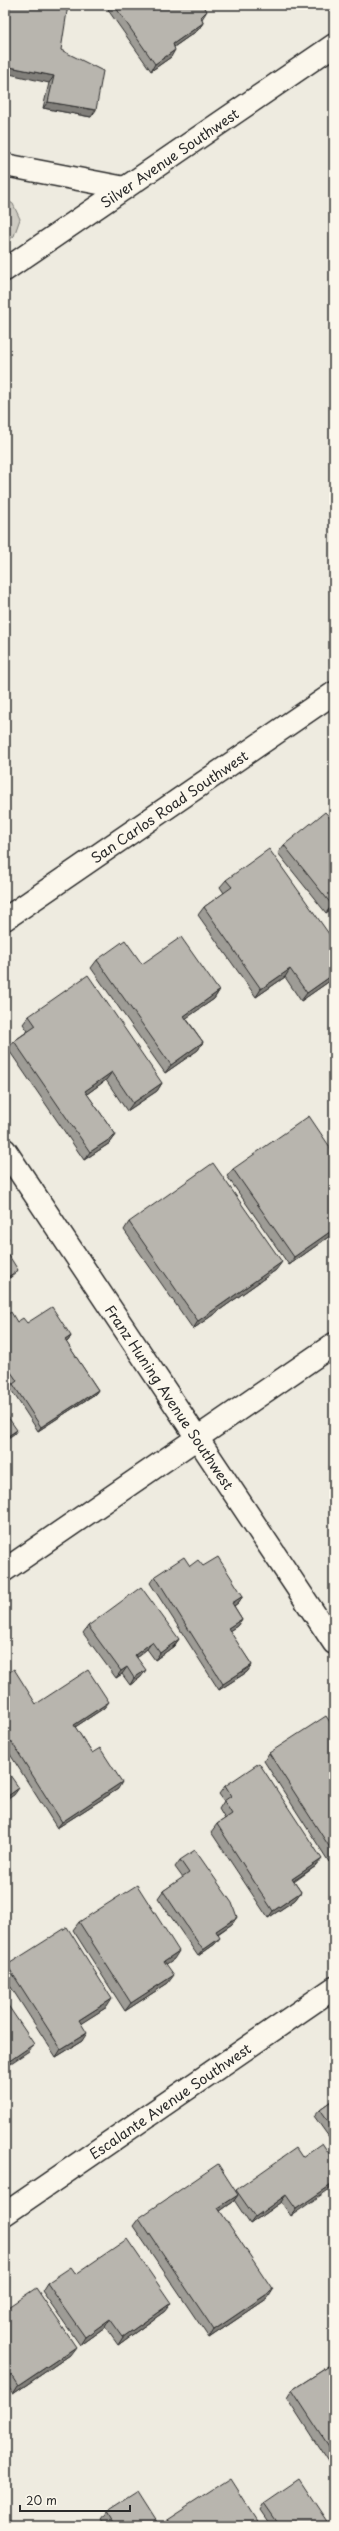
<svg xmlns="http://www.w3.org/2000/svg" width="339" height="2531" font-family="'Playpen Sans',sans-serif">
<rect width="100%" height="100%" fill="#eeebe0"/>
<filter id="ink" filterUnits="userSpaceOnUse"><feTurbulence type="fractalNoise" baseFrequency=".025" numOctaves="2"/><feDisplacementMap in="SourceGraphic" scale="8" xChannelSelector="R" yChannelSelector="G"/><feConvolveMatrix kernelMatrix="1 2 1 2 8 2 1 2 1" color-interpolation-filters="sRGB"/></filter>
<g filter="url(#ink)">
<path fill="#cecbc2" stroke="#7c7b76" d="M5,199L13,204L20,219L14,236L5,243Z"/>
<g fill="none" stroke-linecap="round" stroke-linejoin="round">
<defs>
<g id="minor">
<path d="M5,165L125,188"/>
<path id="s1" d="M5,270L334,45"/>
<path id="s2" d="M5,919L334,693"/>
<path id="s3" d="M5,1150L334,1643"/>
<path d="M5,1570L334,1344"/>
<path id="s4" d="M5,2214L334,1988"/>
</g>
</defs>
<use href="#minor" stroke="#2b2b2b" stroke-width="25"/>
<use href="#minor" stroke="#fbf7ec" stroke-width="22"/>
</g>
<g fill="#9e9c96" stroke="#2b2b2b">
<path d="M112,5H149L152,10L207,11L202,19L203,23L198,30L174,47L171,57L151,71L108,10Z"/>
<path d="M61,50L91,117L43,108L49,83Z"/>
<path d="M334,822V907L326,913L278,853L284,845Z"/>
<path d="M226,880L334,941V978L301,1001L285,977L256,997L198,915L204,907L224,893L220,887Z"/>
<path d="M97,960L142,964L219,991L214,999L186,1018L203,1042L198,1050L165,1073L91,968Z"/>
<path d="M29,1016L162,1083L157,1091L127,1111L106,1080L87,1094L116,1135L110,1143L84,1160L8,1049L14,1041L28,1031L23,1024Z"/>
<path d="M233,1169L334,1233L289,1265L227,1176Z"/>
<path d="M129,1222L276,1270L193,1329L124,1230Z"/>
<path d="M5,1316L17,1322L27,1323L71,1336L68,1341L66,1342L98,1390L95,1394L38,1431L10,1388L13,1384L5,1372Z"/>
<path d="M203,1566L243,1596L238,1603L234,1606L242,1619L237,1626L229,1631L252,1665L247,1672L219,1690L150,1583L155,1576Z"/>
<path d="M88,1626L179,1639L174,1646L155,1660L147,1649L137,1657L141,1677L130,1685L122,1674L116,1678L83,1633Z"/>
<path d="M5,1675L36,1704L104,1708L75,1727L92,1753L118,1789L57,1828L6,1748L5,1749Z"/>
<path d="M334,1728V1858L329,1862L264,1761L269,1753Z"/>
<path d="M225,1786L316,1866L294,1882L301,1892L295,1900L268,1918L211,1832L217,1824L225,1819L219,1809L224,1801L219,1794Z"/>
<path d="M180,1860L237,1917L232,1924L218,1934L215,1944L198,1956L158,1898L163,1891L183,1878L175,1867Z"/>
<path d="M79,1922L174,1959L166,1964L168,1983L125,2011L73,1930Z"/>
<path d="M7,1965L107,2007L81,2023L82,2041L56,2057L5,1978V1968Z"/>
<path d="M334,2099V2144L314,2116L320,2109Z"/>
<path d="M302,2157L334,2161L291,2216L281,2202L250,2224L234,2200L233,2202L220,2211L268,2298L209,2338L133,2226L139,2218L236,2191Z"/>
<path d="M76,2274L165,2311L118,2345L105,2327L80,2345L42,2291L47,2283Z"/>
<path d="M5,2309L70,2355L13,2394L6,2383L5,2384Z"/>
<path d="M334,2363V2471L287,2398L292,2390Z"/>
<path d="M264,2503L326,2526H271L260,2510Z"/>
<path d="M107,2512L159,2525L260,2526H105L101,2520Z"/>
</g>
<g fill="#817f7a" stroke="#2b2b2b">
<path d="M203,23L198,30L168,51L173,44Z"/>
<path d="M175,50L171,57L151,71L155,64Z"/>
<path d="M5,66L54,76L49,83L5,73Z"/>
<path d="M48,102L96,110L91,117L43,108Z"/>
<path d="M334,904V907L326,913L332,905Z"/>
<path d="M290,969L285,977L256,997L261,989Z"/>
<path d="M334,974V978L301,1001L307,993Z"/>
<path d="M219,991L214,999L178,1024L184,1016Z"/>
<path d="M203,1042L198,1050L165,1073L171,1065Z"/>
<path d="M112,1072L106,1080L80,1099L85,1091Z"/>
<path d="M162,1083L157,1091L127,1111L133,1103Z"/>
<path d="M116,1135L110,1143L84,1160L90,1152Z"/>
<path d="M334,1229V1233L289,1265L294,1257Z"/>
<path d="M282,1262L276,1270L193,1329L198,1321Z"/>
<path d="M18,1270L15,1274L5,1281V1279Z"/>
<path d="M71,1336L68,1341L62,1344L65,1340Z"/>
<path d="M98,1390L95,1394L38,1431L41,1427Z"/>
<path d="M17,1430L14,1434L5,1440V1438Z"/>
<path d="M243,1596L238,1603L228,1610L232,1603Z"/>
<path d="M242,1619L237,1626L223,1635L228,1628Z"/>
<path d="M179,1639L174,1646L155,1660L160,1653Z"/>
<path d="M152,1642L147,1649L131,1662L135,1655Z"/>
<path d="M252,1665L247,1672L219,1690L223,1684Z"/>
<path d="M127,1667L122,1674L116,1678L121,1671Z"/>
<path d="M146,1670L141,1677L130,1685L134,1678Z"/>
<path d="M109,1702L104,1708L69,1731L74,1725Z"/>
<path d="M11,1741L6,1748L5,1749V1747L8,1743Z"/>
<path d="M122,1782L118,1789L57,1828L62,1822Z"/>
<path d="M19,1788L14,1795L5,1801V1798Z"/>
<path d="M334,1854V1858L329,1862Z"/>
<path d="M322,1859L316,1866L286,1886L292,1879Z"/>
<path d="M301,1892L295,1900L268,1918L273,1911Z"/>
<path d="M237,1917L232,1924L211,1938L216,1931Z"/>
<path d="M220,1938L215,1944L198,1956L203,1950Z"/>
<path d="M179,1951L174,1959L159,1969L164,1961Z"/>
<path d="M174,1975L168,1983L125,2011L131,2003Z"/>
<path d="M112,1999L107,2007L74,2028L79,2020Z"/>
<path d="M87,2033L82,2041L56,2057L61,2049Z"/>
<path d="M34,2044L29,2051L5,2067V2064Z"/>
<path d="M334,2183V2186L291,2216L296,2209Z"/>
<path d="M238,2195L233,2202L213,2216L218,2208Z"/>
<path d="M286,2195L281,2202L250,2224L255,2217Z"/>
<path d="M273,2290L268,2298L209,2338L214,2330Z"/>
<path d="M171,2303L165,2311L118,2345L123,2337Z"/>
<path d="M110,2319L105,2327L80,2345L85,2337Z"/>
<path d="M76,2347L70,2355L13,2394L18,2386Z"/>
<path d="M11,2375L6,2383L5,2384V2380Z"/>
</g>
<g fill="#b8b5ae" stroke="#2b2b2b">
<path d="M5,5H68L61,50L103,71L96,110L48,102L54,76L5,66Z"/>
<path d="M114,5H149L152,10L160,5H203L207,11L201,17L203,23L173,44L175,50L155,64Z"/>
<path d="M325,812L334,822V904L332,905L284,845Z"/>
<path d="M269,849L334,941V974L307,993L290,969L261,989L204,907L232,887L226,880Z"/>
<path d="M181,937L219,991L184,1016L203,1042L171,1065L97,960L125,940L142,964Z"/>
<path d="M88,975L162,1083L133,1103L112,1072L85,1091L116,1135L90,1152L14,1041L36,1026L29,1016Z"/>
<path d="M309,1116L334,1153V1229L294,1257L233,1169Z"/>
<path d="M213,1163L282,1262L198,1321L129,1222Z"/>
<path d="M5,1233L9,1239L5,1241Z"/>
<path d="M8,1254L18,1270L5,1279V1256Z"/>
<path d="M52,1307L71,1336L65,1340L98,1390L41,1427L13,1384L17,1381L5,1363V1316L11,1312L17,1322L23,1318L27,1323Z"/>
<path d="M5,1413L17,1430L5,1438Z"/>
<path d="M5,1445L8,1449L5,1451Z"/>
<path d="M184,1557L190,1566L198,1560L203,1566L218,1557L243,1596L232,1603L242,1619L228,1628L252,1665L223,1684L155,1576Z"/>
<path d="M141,1587L179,1639L160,1653L152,1642L135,1655L146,1670L134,1678L127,1667L121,1671L88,1626Z"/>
<path d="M14,1669L36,1704L88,1670L109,1702L74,1725L92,1753L100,1748L122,1782L62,1822L11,1741L8,1743L5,1738V1675Z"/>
<path d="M326,1716L334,1728V1854L269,1753Z"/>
<path d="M259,1763L322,1859L292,1879L301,1892L273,1911L217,1824L232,1814L224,1801L231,1796L225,1786Z"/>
<path d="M5,1768L19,1788L5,1798Z"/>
<path d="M195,1850L232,1903L237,1917L216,1931L220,1938L203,1950L163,1891L189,1873L180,1860Z"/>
<path d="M137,1885L179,1951L164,1961L174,1975L131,2003L79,1922Z"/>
<path d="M67,1927L112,1999L79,2020L87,2033L61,2049L7,1965Z"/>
<path d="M5,2001L34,2044L5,2064Z"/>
<path d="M334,2099V2129L320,2109Z"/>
<path d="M322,2143L334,2161V2183L296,2209L286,2195L255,2217L236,2190L296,2148L302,2157Z"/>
<path d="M218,2164L238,2195L218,2208L273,2290L214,2330L139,2218Z"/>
<path d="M127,2239L171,2303L123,2337L110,2319L85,2337L47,2283L71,2267L76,2274Z"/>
<path d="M36,2288L76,2347L18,2386L11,2375L5,2380V2309Z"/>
<path d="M334,2363V2454L292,2390Z"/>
<path d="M230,2479L260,2526H115L107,2512L138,2492L159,2525Z"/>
<path d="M299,2479L328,2523L324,2526H280L264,2503Z"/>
</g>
</g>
<g text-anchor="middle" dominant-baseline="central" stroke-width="4" stroke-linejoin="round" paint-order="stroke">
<g font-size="14" fill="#2b2b2b" stroke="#fbf7ec">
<text stroke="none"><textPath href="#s1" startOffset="199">Silver Avenue Southwest</textPath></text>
<text stroke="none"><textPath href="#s2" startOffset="199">San Carlos Road Southwest</textPath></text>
<text stroke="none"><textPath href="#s3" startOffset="297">Franz Huning Avenue Southwest</textPath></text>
<text stroke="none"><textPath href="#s4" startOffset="200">Escalante Avenue Southwest</textPath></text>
</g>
</g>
<rect width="339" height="2531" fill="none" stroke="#fbf7ec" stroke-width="20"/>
<rect x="10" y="10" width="319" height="2511" fill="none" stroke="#2b2b2b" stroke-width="1.5" filter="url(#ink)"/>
<path d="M20 2505v6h110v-6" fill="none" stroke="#2b2b2b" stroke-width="2"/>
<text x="26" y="2505" font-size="12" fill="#2b2b2b" stroke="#fbf7ec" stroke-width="3" paint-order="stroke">20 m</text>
</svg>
